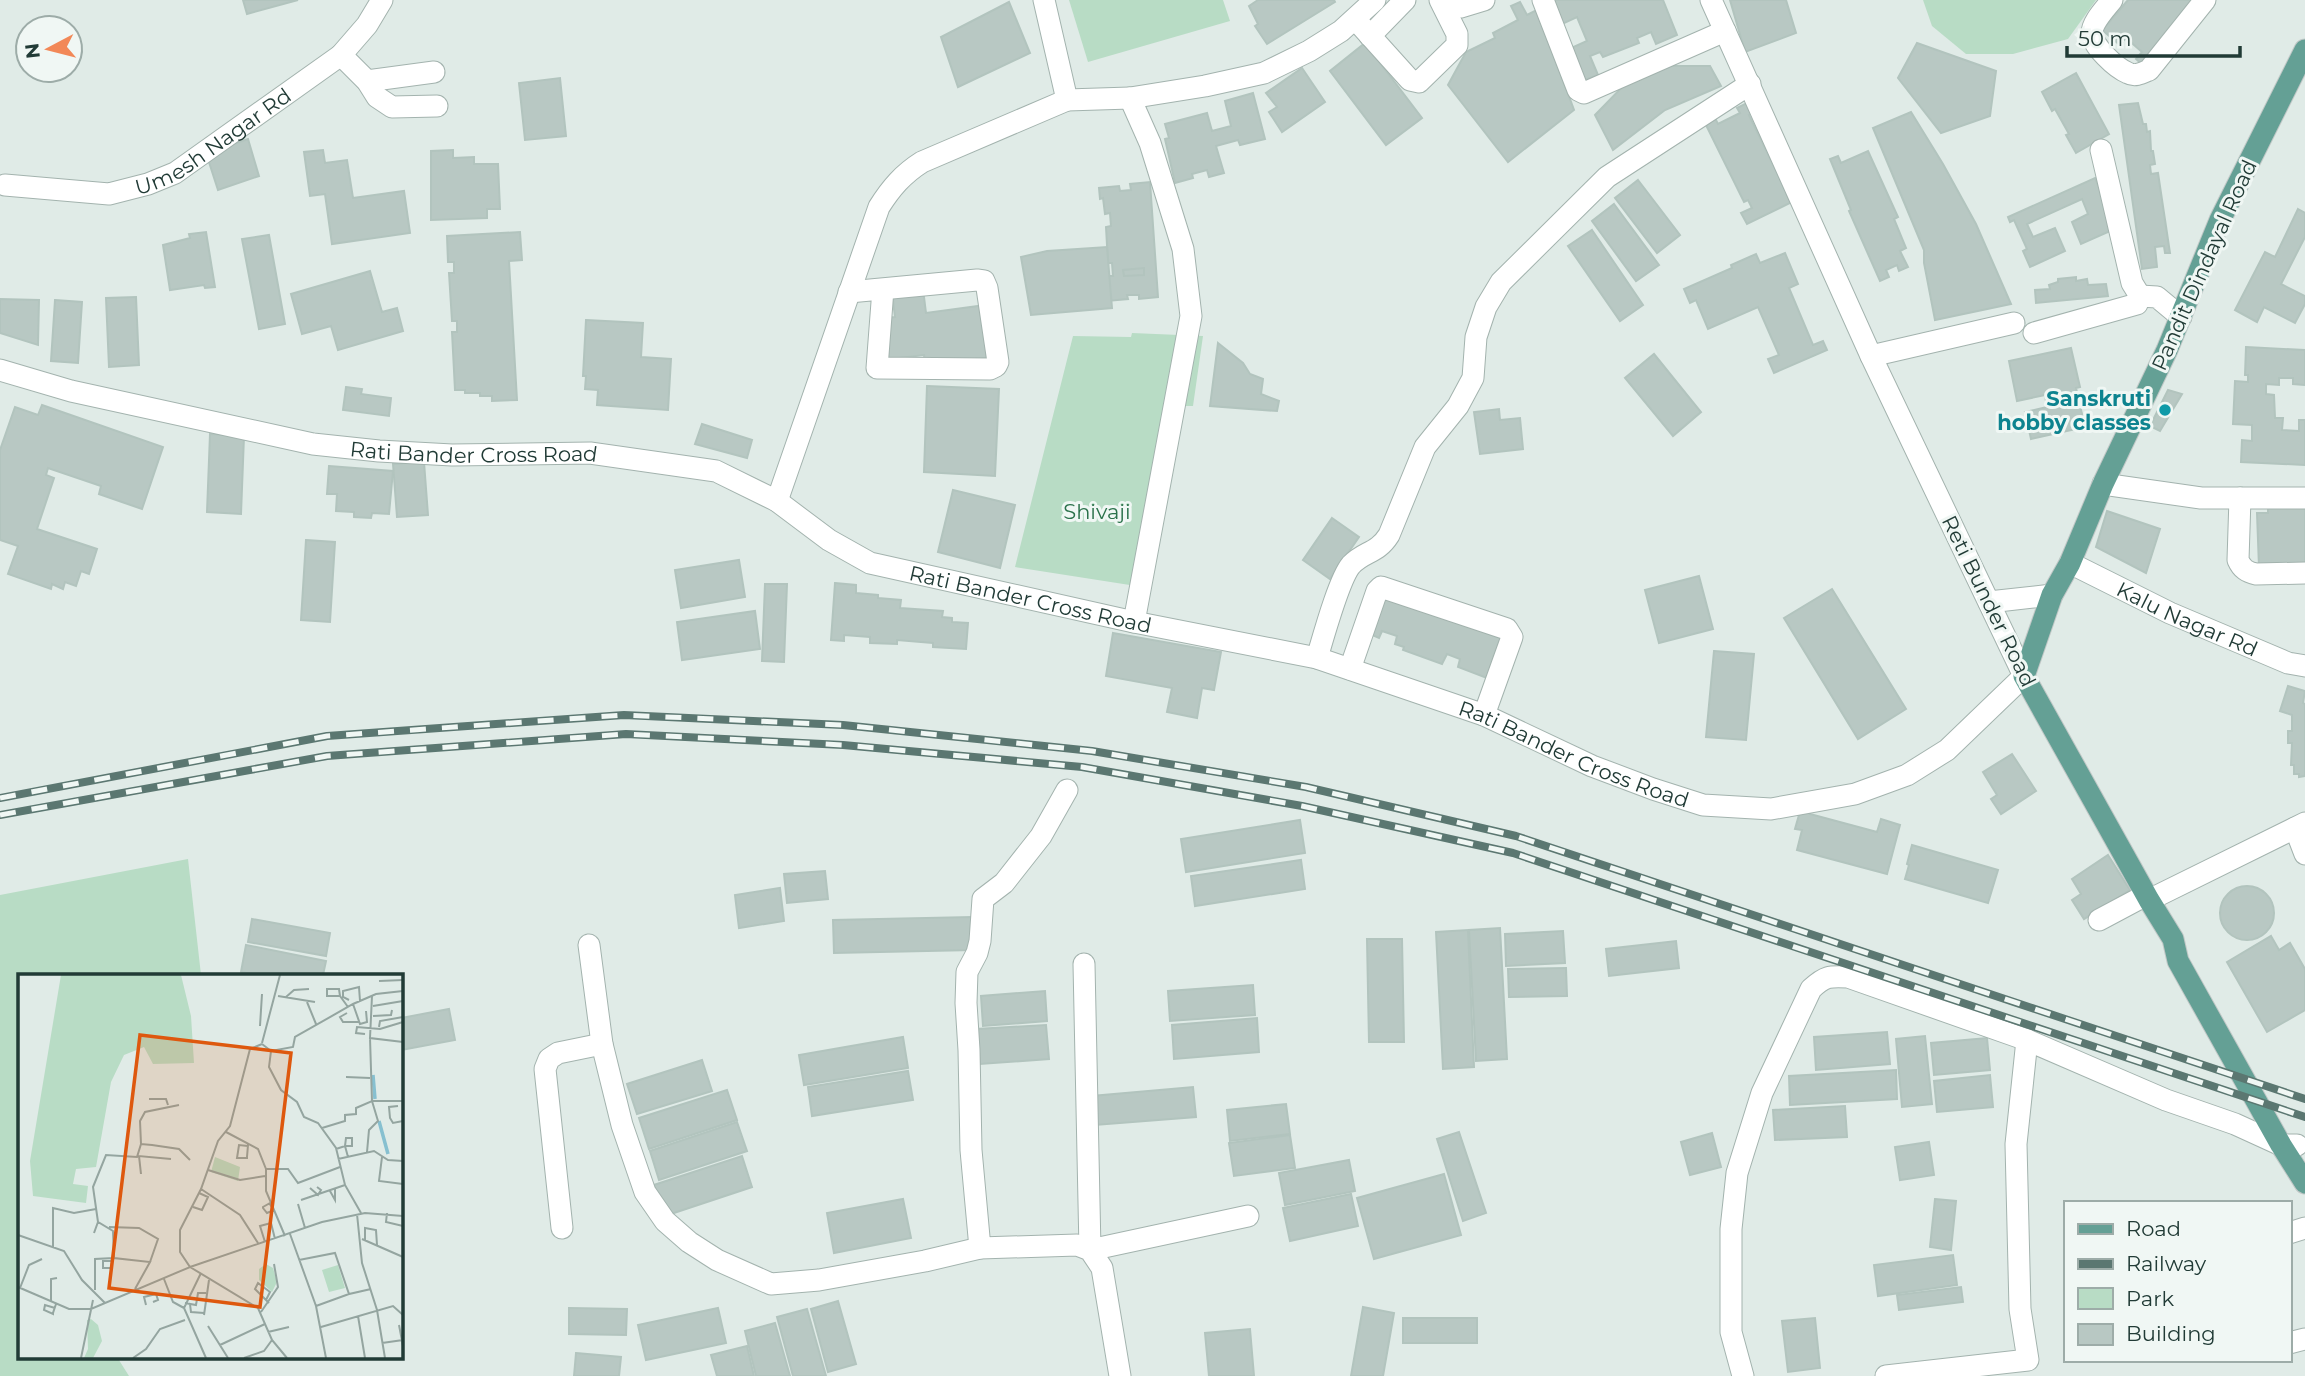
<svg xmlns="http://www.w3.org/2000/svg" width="2305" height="1376" font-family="Montserrat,sans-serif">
<rect width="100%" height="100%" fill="#e0ebe7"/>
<g fill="#b8dcc5">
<path d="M1069,0H1223L1230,21L1088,62Z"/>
<path d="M1923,0H2096L2068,39L2013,54H1966L1932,26Z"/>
<path d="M1132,333L1203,336L1193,406H1185L1149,588L1015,567L1073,336L1131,337Z"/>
<path d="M188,859L201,975H19V1357H117L129,1376H0V895Z"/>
</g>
<g fill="#b8c8c3" stroke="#b2c4be" stroke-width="2">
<path d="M243,0H298L247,14Z"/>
<path d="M1258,0H1334L1335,2L1267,44L1255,26L1258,24L1249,6Z"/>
<path d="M1550,0H1663L1677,35L1656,44L1651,32L1637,38L1639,43L1603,57L1600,52L1590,56L1598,75L1582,81L1569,49L1587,41L1577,17L1560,25Z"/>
<path d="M1730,0H1786L1796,33L1745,52Z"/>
<path d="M2128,0H2198L2143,65L2136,59L2142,52L2126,38L2120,45L2102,30Z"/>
<path d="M1009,2L1030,53L958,87L941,37Z"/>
<path d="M1520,2L1527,15L1537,10L1574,110L1508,162L1448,85L1466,52L1495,38L1493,33L1518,20L1511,6Z"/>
<path d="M1365,43L1422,118L1386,145L1330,71Z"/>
<path d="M1917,43L1996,71L1990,116L1941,133L1898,78Z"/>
<path d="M1667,66H1710L1721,86L1665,110L1613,150L1595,115L1628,81Z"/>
<path d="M1302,68L1325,102L1282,132L1269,112L1277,107L1266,93Z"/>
<path d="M2076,73L2109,134L2076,153L2066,135L2069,134L2055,109L2052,111L2042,92Z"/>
<path d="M560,78L566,136L525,140L519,83Z"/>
<path d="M1253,93L1265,139L1240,145L1238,140L1216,146L1224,173L1209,177L1207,170L1192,174L1193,178L1175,183L1165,139L1169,138L1165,124L1207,113L1212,131L1231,126L1225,101Z"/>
<path d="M1747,103L1752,114L1749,115L1787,193L1794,201L1747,224L1741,213L1752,208L1748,200L1744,202L1704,121L1714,116L1718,124L1740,113L1737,108Z"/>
<path d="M2138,103L2143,124H2146L2147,132L2150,131L2151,151H2153L2155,164L2150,165L2151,174L2158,173L2170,253H2165L2164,246L2155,247L2157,267L2142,269L2119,105Z"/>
<path d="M1911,112L1943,164L1976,224L2011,304L1935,320L1924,263V250L1873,128Z"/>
<path d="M248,139L259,176L218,190L206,153Z"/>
<path d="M323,150L325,163L347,160L353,198L404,191L410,233L332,244L325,194L310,196L304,152Z"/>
<path d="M453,150V158L474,157V164H498L500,209H487V218L431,220V151Z"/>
<path d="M1868,151L1898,217L1894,219L1906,248L1900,251L1908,267L1899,271L1897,265L1886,270L1889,277L1880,281L1849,211L1851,210L1830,159L1838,156L1841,163Z"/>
<path d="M2095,178L2117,228L2081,244L2072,222L2088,214L2082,199L2027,224L2033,237L2055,228L2065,251L2030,267L2023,251L2027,249L2014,220L2010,222L2008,217Z"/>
<path d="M1638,180L1680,235L1657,253L1615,198Z"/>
<path d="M1150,182L1158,297L1139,299V295H1127L1128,299L1107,301L1106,282H1109V276H1113L1112,263H1108L1106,227L1111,226L1110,213L1105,214L1103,198L1100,199L1099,188L1119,186L1120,191L1131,190L1130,184Z"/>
<path d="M1614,204L1659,265L1636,281L1592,221Z"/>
<path d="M2298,209L2305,213V237L2281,284L2305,296V304L2295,323L2264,307L2257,322L2235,310L2265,252L2275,257Z"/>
<path d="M1592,230L1643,305L1620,321L1568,246Z"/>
<path d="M206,232L215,287L205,288L204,285L170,290L163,245L190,238L189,234Z"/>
<path d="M520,232L522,260L509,261L517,400L492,401V396H480V393H465V390H455L452,332H457V321H452L449,273H454V262H448L447,236Z"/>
<path d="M269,235L285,324L259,329L242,239Z"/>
<path d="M1107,247L1112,308L1031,315L1021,257L1047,251Z"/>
<path d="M1785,253L1798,284L1789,288L1813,345L1823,341L1827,350L1774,373L1768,359L1779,355L1758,307L1708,329L1696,300L1690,303L1684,289L1732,268L1731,265L1756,254L1760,263Z"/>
<path d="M1144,268V275L1124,276L1123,270Z"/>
<path d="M370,271L382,312L397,308L403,331L338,350L331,326L302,334L291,294Z"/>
<path d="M2076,277V281L2087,279L2088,285L2106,284L2108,296L2036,303L2035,290L2050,289L2049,285L2058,282V279Z"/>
<path d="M923,289L926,313L986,305L992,357L925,365L924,355L882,360L885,318L895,317L892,293Z"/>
<path d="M136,297L139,365L109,367L106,298Z"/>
<path d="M0,299L39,300L38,345L0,333Z"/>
<path d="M55,300L82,302L78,363L51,361Z"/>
<path d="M586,320L643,323L641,357L671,359L668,410L597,405L598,390L585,389L586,376H583Z"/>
<path d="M1218,343L1243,363L1250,374L1263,379L1261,394L1279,401L1277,411L1210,406Z"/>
<path d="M2246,347L2305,350V385L2293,384V378H2279V385L2266,384V394L2274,395L2275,418H2283L2282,430L2299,431V420H2305V465L2241,462L2242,440L2252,441V425L2233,424L2235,381L2248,382V375H2245Z"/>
<path d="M2071,348L2080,387L2076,388L2085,427L2031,439L2025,412L2047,407L2045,395L2017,401L2009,361Z"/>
<path d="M1654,354L1701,412L1673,436L1625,378Z"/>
<path d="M927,386L999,389L995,476L924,472Z"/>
<path d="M346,387L362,389L361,394L391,398L389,416L343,410Z"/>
<path d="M2168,390L2182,394L2160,431L2150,426Z"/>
<path d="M42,405L163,447L142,509L99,494L101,486L48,468L46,475L54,478L37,529L97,549L89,574L81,571L76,586L65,582L63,589L52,584L51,589L8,574L18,546L0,540V450L15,407L38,415Z"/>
<path d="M1499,409L1500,420L1520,418L1523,449L1480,454L1474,412Z"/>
<path d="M702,424L752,440L747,458L695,444Z"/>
<path d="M210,434L244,436L241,514L207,512Z"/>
<path d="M424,462L428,515L397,517L393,464Z"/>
<path d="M329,466L393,471L389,514L372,513L371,518L354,517V512L336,511L337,494H327Z"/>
<path d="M953,490L1015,505L1000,568L938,552Z"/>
<path d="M2305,500V566L2259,567L2257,513H2268V501Z"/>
<path d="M2107,511L2160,529L2146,573L2096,547Z"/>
<path d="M1332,518L1359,537L1330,579L1303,560Z"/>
<path d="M306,540L335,542L330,622L301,620Z"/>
<path d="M739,560L745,597L681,608L675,570Z"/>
<path d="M1699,576L1713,629L1659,643L1645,590Z"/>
<path d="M835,583L856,585V593L878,595V598L901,600L900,608L943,611L942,617L952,618V622L968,623L966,649L933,647V643L897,640V644L870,643V637L844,635V641L831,640Z"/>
<path d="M765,584H787L784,662L762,661Z"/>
<path d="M1832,589L1906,709L1858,739L1784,618Z"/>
<path d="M1378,594L1506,640L1492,680L1458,667L1460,659L1447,654L1442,664L1403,650L1404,647L1395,644L1397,636L1382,631L1379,638L1372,635Z"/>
<path d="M755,611L760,649L682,660L677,622Z"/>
<path d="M1113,633L1221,652L1214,690L1202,688L1197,718L1167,712L1172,688L1106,676Z"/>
<path d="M1714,651L1754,654L1746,740L1706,737Z"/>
<path d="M2288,686L2305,691L2303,703L2305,704V776L2299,777V774H2294V765H2291L2292,743H2288V731H2292V715L2280,711Z"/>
<path d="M2012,754L2036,791L2001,814L1991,799L1997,795L1983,772Z"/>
<path d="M1801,808L1811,810L1810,814L1877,832L1881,819L1900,825L1887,874L1797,850L1802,830L1795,829Z"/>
<path d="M1300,820L1305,853L1186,872L1181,839Z"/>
<path d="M1912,845L1998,870L1988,903L1905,879L1909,865L1907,864Z"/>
<path d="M2108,855L2130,890L2084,919L2072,900L2081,894L2072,879Z"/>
<path d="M1301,860L1305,889L1195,906L1191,876Z"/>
<path d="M825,871L828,899L787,903L784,874Z"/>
<circle cx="2247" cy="913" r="27"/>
<path d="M780,888L784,921L739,928L735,895Z"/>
<path d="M972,917L973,950L834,953L833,920Z"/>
<path d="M252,919L330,933L326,956L248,942Z"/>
<path d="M1500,928L1507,1059L1476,1061L1469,930Z"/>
<path d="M1468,930L1474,1067L1443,1069L1436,932Z"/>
<path d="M1563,931L1565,963L1506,966L1505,934Z"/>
<path d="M2271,936L2279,950L2290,943L2305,969V1010L2267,1032L2227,962Z"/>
<path d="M1367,939H1402L1404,1042H1369Z"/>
<path d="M1676,941L1679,968L1609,976L1606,949Z"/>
<path d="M246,945L326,961L323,975H257L241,972Z"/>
<path d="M1566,968L1567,996L1509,997L1508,969Z"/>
<path d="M1253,985L1255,1015L1170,1021L1168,991Z"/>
<path d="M1045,991L1047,1021L983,1026L981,996Z"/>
<path d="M449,1009L455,1040L401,1050V1018Z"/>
<path d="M1257,1018L1259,1052L1174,1059L1172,1025Z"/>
<path d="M1046,1025L1049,1059L980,1064L977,1029Z"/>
<path d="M1887,1032L1890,1064L1816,1070L1814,1037Z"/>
<path d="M1925,1036L1932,1104L1902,1107L1896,1039Z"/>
<path d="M903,1037L908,1068L804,1085L799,1055Z"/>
<path d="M1987,1038L1990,1070L1934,1075L1931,1043Z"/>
<path d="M702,1060L712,1091L637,1114L627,1084Z"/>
<path d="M1896,1070L1897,1099L1790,1105L1789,1076Z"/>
<path d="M908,1071L913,1100L812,1116L808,1087Z"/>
<path d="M1990,1075L1993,1107L1937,1112L1934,1081Z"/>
<path d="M1193,1087L1196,1117L1095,1125L1092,1096Z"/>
<path d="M727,1090L737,1120L649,1149L639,1118Z"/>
<path d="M1286,1104L1290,1134L1230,1141L1227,1110Z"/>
<path d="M1845,1106L1847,1137L1775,1140L1773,1110Z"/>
<path d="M737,1122L747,1151L659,1180L650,1151Z"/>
<path d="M1459,1132L1486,1213L1463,1221L1437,1139Z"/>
<path d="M1712,1133L1721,1167L1690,1175L1681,1142Z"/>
<path d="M1290,1135L1295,1168L1234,1176L1229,1143Z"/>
<path d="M1929,1142L1934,1175L1900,1180L1895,1147Z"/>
<path d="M742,1156L752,1187L665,1216L654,1185Z"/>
<path d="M1349,1160L1355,1191L1285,1205L1279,1173Z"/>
<path d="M1444,1174L1461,1235L1374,1259L1357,1198Z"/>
<path d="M1351,1194L1358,1226L1290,1241L1283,1208Z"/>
<path d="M903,1199L911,1238L834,1253L827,1213Z"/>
<path d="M1935,1199L1956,1201L1951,1250L1930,1247Z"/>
<path d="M1953,1255L1957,1285L1878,1296L1874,1265Z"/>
<path d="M1961,1287L1963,1302L1899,1310L1897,1295Z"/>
<path d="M838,1301L856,1364L828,1372L811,1309Z"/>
<path d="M1363,1307L1394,1313L1383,1376H1351Z"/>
<path d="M569,1308L627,1309L626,1335L569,1334Z"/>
<path d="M718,1308L726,1343L646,1360L638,1325Z"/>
<path d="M807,1309L826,1376H793L777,1317Z"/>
<rect x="1403" y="1318" width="74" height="25"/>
<path d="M1815,1318L1820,1368L1788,1372L1782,1321Z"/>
<path d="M775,1323L790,1376H756L745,1331Z"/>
<path d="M1250,1329L1254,1376H1209L1205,1333Z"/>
<path d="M747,1346L754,1376H717L711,1355Z"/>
<path d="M576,1353L621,1357L619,1376H574Z"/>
</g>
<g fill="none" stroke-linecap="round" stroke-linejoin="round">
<defs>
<g id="minor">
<path d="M1044,0L1067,100L1130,98L1205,86L1264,73L1309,51L1341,31L1375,0"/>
<path d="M1455,0L1461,7L1484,0"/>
<path d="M1543,0L1578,90L1584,93L1725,31"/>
<path d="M2112,0C2105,9 2092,22 2092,33C2092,46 2116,68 2128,73C2135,77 2142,73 2149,70L2205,0"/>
<path d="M1355,19L1410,80L1419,82L1457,45V34L1440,0"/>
<path d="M1370,36L1405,0"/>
<path d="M341,55L367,81L377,97L392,107L437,106"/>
<path d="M367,81L434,72"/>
<path d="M1130,98L1150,143L1183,249L1191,316L1134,622"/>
<path d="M2101,150L2132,283L2140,296"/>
<path id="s1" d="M5,185L109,194L148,184L175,173L341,55L367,25L382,0"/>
<path d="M849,292L977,280L984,281L987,288L998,362L996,366L990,369L877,368L883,289"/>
<path d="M2034,333L2137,304L2140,296L2157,297L2181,317"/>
<path d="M1871,356L2014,323"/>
<path id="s2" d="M0,370L71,391L313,444L379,451L452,455L590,453L716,471L777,501L829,540L870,563L1134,622L1317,658L1484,715L1592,766L1653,789L1703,805L1771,809L1855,794L1907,775L1947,750L2024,676L1871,356L1711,0"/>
<path d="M2103,484L2201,498H2305"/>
<path d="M2240,498L2238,560C2242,569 2247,572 2256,574L2305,573"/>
<path d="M777,501L879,207C891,188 903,174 922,162L1067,100"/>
<path id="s3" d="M2070,563L2170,613L2288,663L2305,666"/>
<path d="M1989,602L2052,595"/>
<path d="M1317,658C1323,638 1339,579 1351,565C1364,551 1377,554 1389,535L1425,447L1458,406L1473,378L1476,337L1486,307L1501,282L1607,177L1750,84"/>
<path d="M1350,669L1377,591L1381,587L1507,629L1512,637L1484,715"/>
<path d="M1067,790L1041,836L1004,883L983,899L980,941L977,953L967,972L966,1003L969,1050L971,1150L980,1248L1077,1245L1090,1250L1102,1268L1120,1376"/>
<path d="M2295,828L2305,854"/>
<path d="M2149,900L2305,823"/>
<path d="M2099,920L2146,895"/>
<path d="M589,945L602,1044L622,1125L645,1192L665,1221L689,1242L717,1260L771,1284L819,1280L925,1261L980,1248"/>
<path d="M1084,964L1090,1250L1248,1216"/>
<path d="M562,1228L545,1069L549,1059L558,1053L602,1044"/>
<path d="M2289,1233L2305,1228"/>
<path d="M2289,1343L2305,1339"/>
<path d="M1743,1376L1731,1332V1229L1737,1173L1762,1093L1811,989C1825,976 1829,976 1848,977L2027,1040"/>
<path d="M1886,1376L2028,1360L2020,1309L2016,1144L2027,1040L2166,1100L2235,1124L2281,1145H2297"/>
</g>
<path id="major" d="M2305,50L2220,220L2167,350L2103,484L2070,563L2052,595L2024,676L2149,900L2173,939L2178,961L2281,1145L2305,1183"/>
</defs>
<use href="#minor" stroke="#a3b3ae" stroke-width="23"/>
<use href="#major" stroke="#c1c8c7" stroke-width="23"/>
<use href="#minor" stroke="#fff" stroke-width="21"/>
<use href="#major" stroke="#64a095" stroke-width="21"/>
<defs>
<g id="rail">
<path d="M0,798L327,736L624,715L843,725L1092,751L1306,787L1516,836L2305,1099"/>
<path d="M0,815L327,756L626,734L843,745L1082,767L1302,806L1513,853L2305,1117"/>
</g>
</defs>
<use href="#rail" stroke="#5b7771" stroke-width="8"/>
<use href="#rail" stroke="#f0f7f4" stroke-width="5" stroke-dasharray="16" stroke-linecap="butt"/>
</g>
<circle fill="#0f9aa8" stroke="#f0f7f4" stroke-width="2.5" cx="2165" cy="410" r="7"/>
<g text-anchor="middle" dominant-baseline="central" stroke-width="6" stroke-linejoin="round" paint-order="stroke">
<g font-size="21" fill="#213b36" stroke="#f0f7f4">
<text stroke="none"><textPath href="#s1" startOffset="222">Umesh Nagar Rd</textPath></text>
<text transform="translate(2204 265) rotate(-66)">Pandit Dindayal Road</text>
<text stroke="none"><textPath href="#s2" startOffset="483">Rati Bander Cross Road</textPath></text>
<text stroke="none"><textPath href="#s2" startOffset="1071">Rati Bander Cross Road</textPath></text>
<text transform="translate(1989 601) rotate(64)">Reti Bunder Road</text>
<text stroke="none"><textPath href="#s3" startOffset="130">Kalu Nagar Rd</textPath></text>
<text stroke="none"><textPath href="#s2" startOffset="1638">Rati Bander Cross Road</textPath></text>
</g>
<g font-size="21" font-weight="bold" fill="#0d838f" stroke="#f0f7f4" text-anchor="end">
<text x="2151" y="398">Sanskruti<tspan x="2151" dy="24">hobby classes</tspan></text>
</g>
<g font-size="21" fill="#2b724b" stroke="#f0f7f4">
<text x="1097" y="511">Shivaji</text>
</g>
</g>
<g transform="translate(18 974)">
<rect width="385" height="385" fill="#e0ebe7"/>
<path d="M43,1H163L173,42L176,89L135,90L126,73L106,81L93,108L78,193L58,195L55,210L70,212L68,229L15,222L12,187ZM197,183L222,193L220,207L193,198ZM248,290L255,294L259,308L254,318L241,306V295ZM320,291L327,314L311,318L304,296ZM73,345L80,351L84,367L75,384H66L70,375L69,346Z" fill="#b8dcc5"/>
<path fill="none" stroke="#87c0d0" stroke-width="3.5" d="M355,101L357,125M361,147L370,180"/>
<path fill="none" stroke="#94a5a0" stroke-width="2" d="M361,7L385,6M260,22L297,28M322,22L321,15H309V22H322L330,33M354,22L352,64L385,68M268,23L276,16L291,15M331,26L325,23V17L341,13L342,27M289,28L298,50M335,30L342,50L349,48L348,37M355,32L385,27M329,39L322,43L325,48H341M355,42L373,41L374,36M242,52L244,20M361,53L362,47L385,43M347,60L338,59L339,53L362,55L385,48M352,64L354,127H385M244,69L262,1M244,70L232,75L212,152L200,167L183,215L162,256V278L172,293L304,248L347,239L385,242M244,70L253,77L275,73L277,63L335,30L358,20L385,17M253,77L251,93L263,116L279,128L286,143L300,149L318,174L327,211L343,239M328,103L352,104M131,125H148L150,131M380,132L371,133L372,144L375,149L385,147M304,154L327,147V141L338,140V134L354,127L360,147L351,156L349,178M208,158L240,175L248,195M123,170L122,147L127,138L161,131M230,172L221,171L219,184H229V183L230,171V169M318,175L327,172H334V164H328L327,172L330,183M364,183L361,207L385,210M320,185L356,177L370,186L385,187M190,196L222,206L247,202M123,200L121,182L153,185M292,214L300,221L303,216L299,213M183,215L222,241L240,269M312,217L317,226V215M283,226L327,211M251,229L256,236L249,239L245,234V233L252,229L253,228M280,230L287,254M175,233L184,236L190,223L181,219M369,239L368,248L385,252M339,240L344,289L359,336L367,384M80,248L75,213L88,181L119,183L123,170L134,171L161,175L172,186M91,253L121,254L140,265L132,288M76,259L80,248L95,257L96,284L132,288L117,315M272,260L298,332L308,384M0,261L46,277L64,306L87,329M267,262L248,217V195H270L280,209L322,193M344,265L385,283M347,266V254L358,256L359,271M247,268L242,252L253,249L257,265M35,274V234L56,239L78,235M94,284V287L93,294H85V287H94M281,286L317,279L331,320L353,315M183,299L166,334L188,384M146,305L155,328L166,334M0,313L51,335H73L172,293L240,334L254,366L269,384M2,314L11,291L24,285M77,316V285L96,284M248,326L252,318L240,309L237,315L251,329M33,327V305L39,304M167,329L178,331L180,319H188M172,330L173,338L186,339M128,331L126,323L138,320L140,326L135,328M298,332L331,320M37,334L27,331L26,336L35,340V339L38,330M243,338L260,313L256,290M186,341L191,306M340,342L347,384M381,351L385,372M190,352L210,384M303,353L375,332L385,341M250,358L271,353M364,369L385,366M202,371L247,350M63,384L75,326M115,384L128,375L142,355L167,346M226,384L246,377L254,366"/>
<path fill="#de580e" fill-opacity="0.15" stroke="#de580e" stroke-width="3.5" d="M122,61L273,79L242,333L91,314Z"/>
<rect width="385" height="385" fill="none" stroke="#213b36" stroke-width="3.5"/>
</g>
<rect x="2064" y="1201" width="228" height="161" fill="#f0f7f4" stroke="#9daca8" stroke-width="2"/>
<rect x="2078" y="1224" width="35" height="10" fill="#64a095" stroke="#9daca8" stroke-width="2"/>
<text x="2126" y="1236" font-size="21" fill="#213b36">Road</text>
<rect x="2078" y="1259" width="35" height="10" fill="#5b7771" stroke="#9daca8" stroke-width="2"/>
<text x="2126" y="1271" font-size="21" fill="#213b36">Railway</text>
<rect x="2078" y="1288" width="35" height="21" fill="#b8dcc5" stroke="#9daca8" stroke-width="2"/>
<text x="2126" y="1306" font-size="21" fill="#213b36">Park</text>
<rect x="2078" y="1324" width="35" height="21" fill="#b8c8c3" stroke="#9daca8" stroke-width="2"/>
<text x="2126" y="1341" font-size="21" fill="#213b36">Building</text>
<g transform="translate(49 49) rotate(263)"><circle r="33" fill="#f0f7f4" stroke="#9daca8" stroke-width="2"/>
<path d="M0-5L12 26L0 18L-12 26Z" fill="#f28857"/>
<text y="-10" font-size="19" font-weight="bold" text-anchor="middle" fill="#213b36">N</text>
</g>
<path d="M2067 46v10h173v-10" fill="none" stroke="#213b36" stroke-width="3.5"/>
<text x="2078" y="46" font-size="21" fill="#213b36" stroke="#f0f7f4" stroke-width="5" paint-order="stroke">50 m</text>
</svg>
